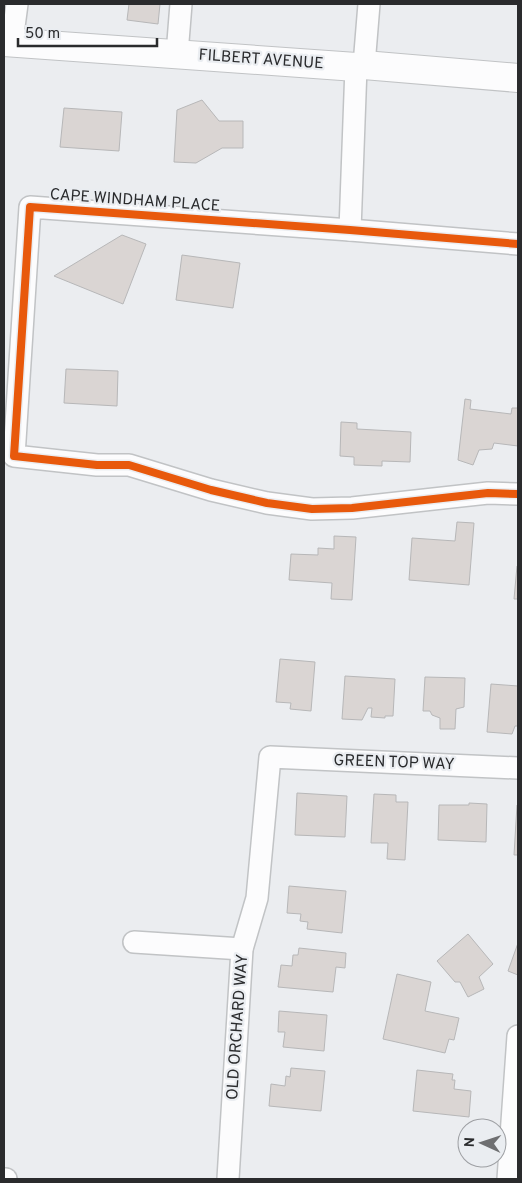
<svg xmlns="http://www.w3.org/2000/svg" width="522" height="1183" font-family="Overpass,sans-serif">
<rect width="100%" height="100%" fill="#ebedf0"/>
<g fill="#dad5d3" stroke="#b7b7b8">
<path d="M129,4H160L158,24L127,20Z"/>
<path d="M202,100L219,121H243V148H222L196,163L174,162L177,110Z"/>
<path d="M64,108L122,112L119,151L60,147Z"/>
<path d="M122,235L146,244L123,304L54,276Z"/>
<path d="M182,255L240,263L233,308L176,300Z"/>
<path d="M66,369L118,371L117,406L64,403Z"/>
<path d="M465,399L471,400L470,409L511,414L512,408H518V446L494,443L492,449L479,450L473,465L458,460Z"/>
<path d="M341,422L357,423V429L411,432L410,462L382,461V466L354,465V457L340,456Z"/>
<path d="M457,522L474,523L469,585L409,580L412,538L455,541Z"/>
<path d="M334,536L356,537L352,600L331,599L332,583L289,580L291,554L318,555V548L334,549Z"/>
<path d="M517,566H518V599H514Z"/>
<path d="M280,659L315,662L311,711L290,709L291,703L276,702Z"/>
<path d="M345,676L395,679L393,716H385V718L371,717L372,708H368L362,720L342,719Z"/>
<path d="M425,677L465,678L464,707L456,709L455,729H440V718L432,715L430,711H423Z"/>
<path d="M491,684L518,686V726H515L512,734L487,732Z"/>
<path d="M297,793L347,796L345,837L295,835Z"/>
<path d="M374,794L396,795V802H408L405,860L387,859L388,843H371Z"/>
<path d="M469,803L487,804L486,842L438,840L439,805H469Z"/>
<path d="M517,805H518V855H514Z"/>
<path d="M289,886L346,891L342,933L307,929L308,922L300,921L301,914L287,913Z"/>
<path d="M468,934L493,964L479,977L484,989L468,997L460,982H455L437,961Z"/>
<path d="M518,943V975L508,971Z"/>
<path d="M299,948L346,953L345,968L336,967L333,992L278,987L281,965L292,966L293,955H298Z"/>
<path d="M397,974L431,982L425,1011L459,1018L454,1040L449,1039L445,1053L383,1039Z"/>
<path d="M279,1011L327,1015L324,1051L283,1047L285,1032H278Z"/>
<path d="M291,1068L325,1071L321,1111L269,1106L271,1084L285,1086L286,1076L290,1077Z"/>
<path d="M417,1070L453,1074L452,1080H455L454,1089L471,1091L469,1117L413,1111Z"/>
</g>
<g fill="none" stroke-linecap="round" stroke-linejoin="round">
<defs>
<g id="street">
<path d="M12,42L17,4"/>
<path d="M177,54L181,4"/>
<path d="M364,65L369,4"/>
<path d="M350,230L356,67"/>
<path d="M518,244L350,230L30,207L14,456L97,465H129L211,490L267,503L312,509L352,508L488,493L518,494"/>
<path d="M134,942L242,949"/>
<path d="M4,1179H6"/>
<path d="M228,1179L242,949L257,898L270,757L518,768"/>
<path d="M508,1179L518,1036"/>
</g>
<path id="secondary" d="M4,42L356,67L364,65L518,78"/>
</defs>
<use href="#street" stroke="#c1c3c5" stroke-width="24"/>
<use href="#secondary" stroke="#c1c3c5" stroke-width="30"/>
<use href="#street" stroke="#fcfcfd" stroke-width="21"/>
<use href="#secondary" stroke="#fcfcfd" stroke-width="28"/>
<defs>
<path id="cycleway" d="M518,244L350,230L30,207L14,456L97,465H129L211,490L267,503L312,509L352,508L488,493L518,494"/>
</defs>
<use href="#cycleway" stroke="#eaedf1" stroke-width="11"/>
<use href="#cycleway" stroke="#e8590c" stroke-width="8"/>
</g>
<g text-anchor="middle" dominant-baseline="central" stroke-width="4.5" stroke-linejoin="round" paint-order="stroke">
<g font-size="16" fill="#2a2b2d" stroke="#eaedf1">
<text transform="translate(261 60) rotate(4)">FILBERT AVENUE</text>
<text transform="translate(135 201) rotate(4)">CAPE WINDHAM PLACE</text>
<text transform="translate(394 763) rotate(2)">GREEN TOP WAY</text>
<text transform="translate(238 1027) rotate(-86)">OLD ORCHARD WAY</text>
</g>
</g>
<rect width="522" height="1183" fill="none" stroke="#2a2b2d" stroke-width="10"/>
<g transform="translate(482 1143) rotate(273)"><circle r="24" fill="#eaedf1" stroke="#9d9fa3"/>
<path d="M0-4L9 19L0 12L-9 19Z" fill="#6e6f71"/>
<text y="-8" font-size="14" font-weight="bold" text-anchor="middle" fill="#2a2b2d">N</text>
</g>
<path d="M18 38v8h139v-8" fill="none" stroke="#2a2b2d" stroke-width="2.5"/>
<text x="25" y="38" font-size="15" fill="#2a2b2d" stroke="#eaedf1" stroke-width="4" paint-order="stroke">50 m</text>
</svg>
